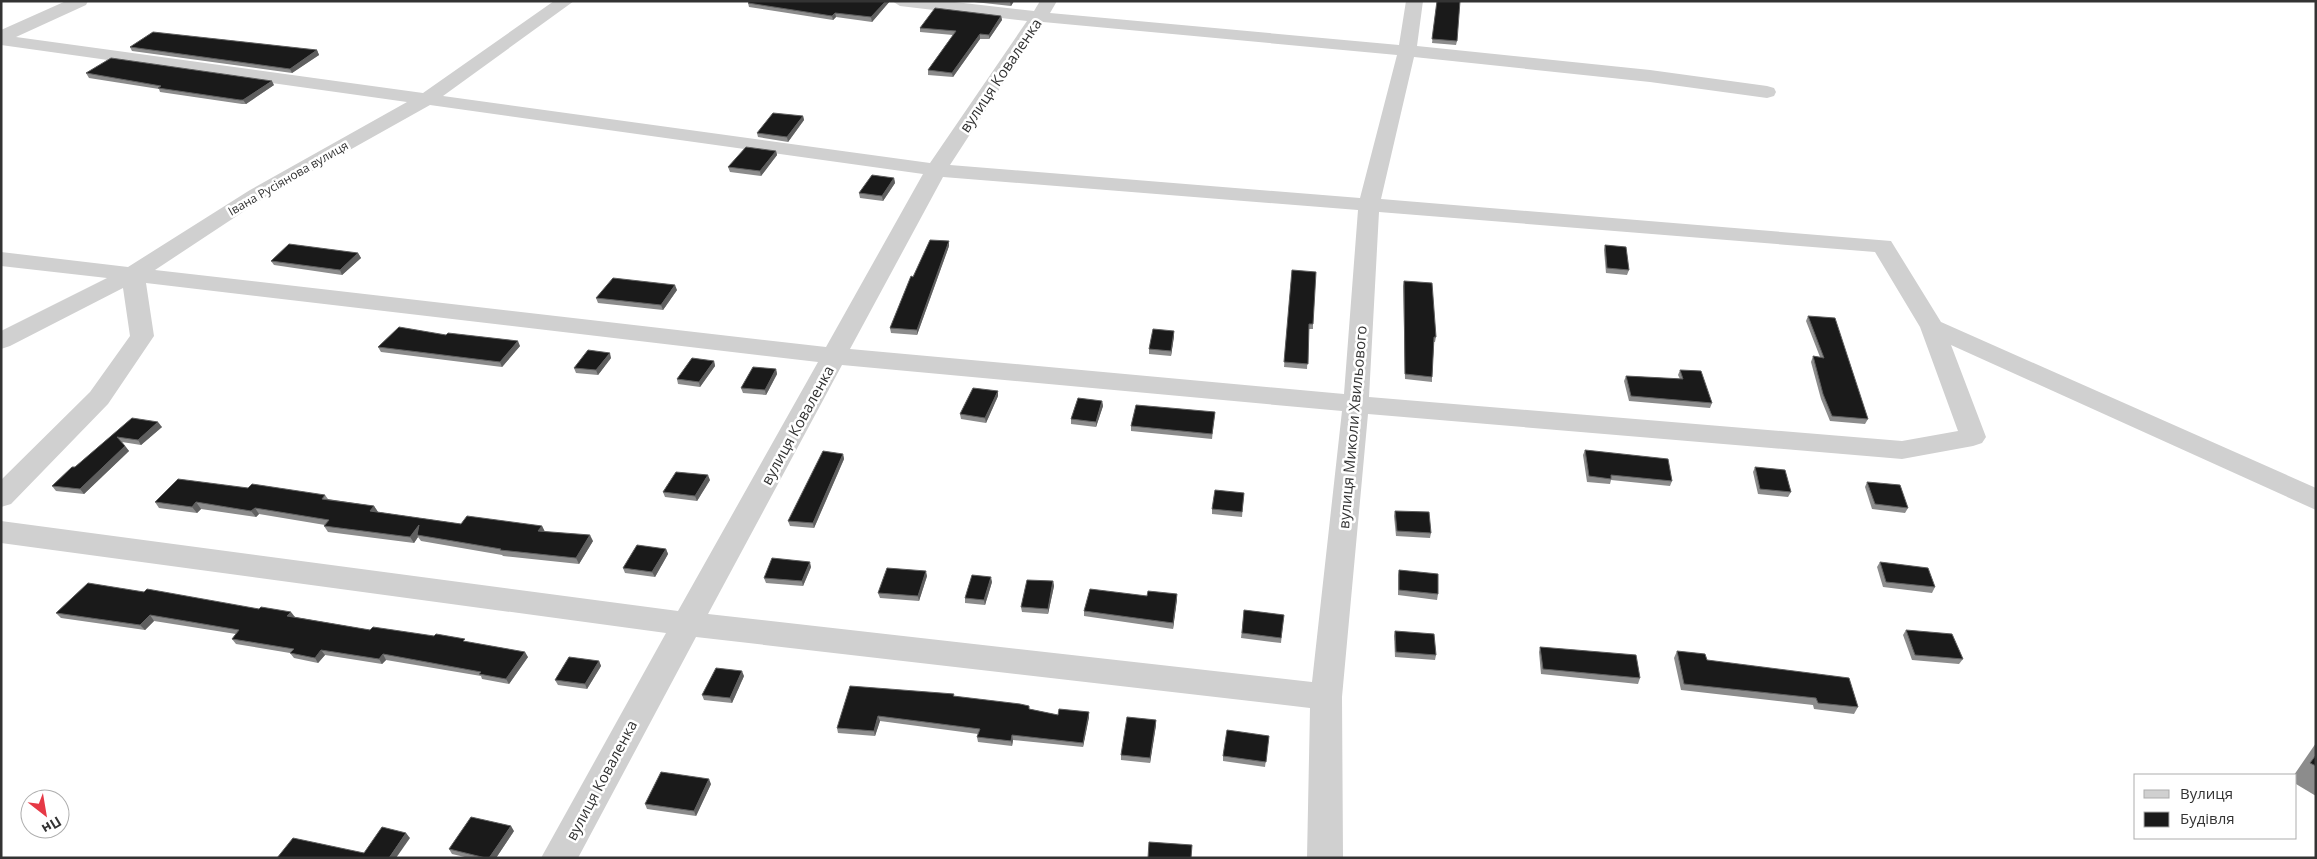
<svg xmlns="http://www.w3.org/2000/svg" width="2317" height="859" font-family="'Open Sans',sans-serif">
<rect width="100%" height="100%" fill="#fff"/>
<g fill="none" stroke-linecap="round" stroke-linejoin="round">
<path fill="#d0d0d0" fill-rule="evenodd" d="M66,1H88L86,5L16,37L423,93L554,1H574L443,96L930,163L1027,21L900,6L892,1H946L1034,11L1040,1H1057L1050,13L1399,45L1406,1H1423L1417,46L1650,70L1767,86L1774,88L1776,92L1774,96L1767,98L1650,82L1414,57L1381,199L1891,241L1941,322L2316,488V510L1951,345L1986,437L1982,443L1973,446L1902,459L1368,414L1342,697L1343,858H1307L1310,708L696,637L578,858H541L666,633L1,543V521L678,611L818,362L146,283L154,336L108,404L11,504L1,507V480L90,392L130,336L123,288L10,346L1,349V331L107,278L1,266V252L128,267L250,190L407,102L1,45V30ZM1043,22L1397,55L1360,198L950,165ZM430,105L923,174L826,347L155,270L264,198ZM943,177L1358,210L1344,394L850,349ZM1379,212L1875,252L1920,327L1958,431L1902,441L1369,397ZM842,365L1342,411L1312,682L708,614Z"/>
</g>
<g fill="#8c8c8c">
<path d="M890,1L872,22L836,17L833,20L749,7L748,3Z"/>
<path d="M965,1H1014L1011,6Z"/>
<path d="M1437,1L1457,41L1456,45L1432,43Z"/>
<path d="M1001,16L1002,20L989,39H980L953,77L928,75V70L953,35L920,32V28Z"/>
<path d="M130,47L317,50L319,55L292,73L132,51Z"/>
<path d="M86,73L274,85L246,104H242L160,92L159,89L89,78Z"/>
<path d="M803,116L804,120L788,142L758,137L757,133Z"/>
<path d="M776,151L777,155L761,176L730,172L728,167Z"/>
<path d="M894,178L895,183L883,201L860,198L859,193Z"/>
<path d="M1605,245L1629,270L1627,275L1606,273L1604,250Z"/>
<path d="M949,246L917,335L891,333L890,328L913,277Z"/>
<path d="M358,253L361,258L342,275L274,265L271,261Z"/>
<path d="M1292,270L1313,324V329H1309L1307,369L1284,367Z"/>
<path d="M1404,281L1436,337L1435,342H1434L1432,377V382L1405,379L1403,286Z"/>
<path d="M677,290L663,310L598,303L596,298Z"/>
<path d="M1808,316L1868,419L1865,424L1830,421L1821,399L1811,362L1813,356L1820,357L1806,321Z"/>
<path d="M1174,331V336L1171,356L1149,354V349Z"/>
<path d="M446,335L520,346L502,367L381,352L378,347Z"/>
<path d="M611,358L598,375L576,373L574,368Z"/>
<path d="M714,361L715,366L700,387L678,384L677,379Z"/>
<path d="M776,369L777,374L766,395L743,393L741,388Z"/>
<path d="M1680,370L1712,403L1710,408L1629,401L1624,381L1626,376L1680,379L1678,375Z"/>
<path d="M998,396L986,423L961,419L960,414Z"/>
<path d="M1102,401L1103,406L1096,427L1071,424V419Z"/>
<path d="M1215,412L1212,439L1131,431V426Z"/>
<path d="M132,418L162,427L141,445L122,442L129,451L84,494L56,491L52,486L75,467Z"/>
<path d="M1585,450L1672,481L1670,486L1611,480L1610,484L1587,482L1583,455Z"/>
<path d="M843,454L844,459L814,528L790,526L788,521Z"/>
<path d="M1755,467L1791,492L1788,497L1758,494L1753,472Z"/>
<path d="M710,480L697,501L665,497L663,492Z"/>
<path d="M1867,482L1908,508L1905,513L1872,509L1865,487Z"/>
<path d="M1244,493L1242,517L1212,514V509Z"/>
<path d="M325,495L328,499L374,506L378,512L461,524L542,526L545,532L593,541L579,564L503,556L502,555L421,541L418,537L414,543L328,532L324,526L325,525L259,514L256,517L201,509L197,513L159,508L155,502Z"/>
<path d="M1395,511L1431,533L1430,538L1396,536L1394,516Z"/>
<path d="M666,549L668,554L655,577L625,573L623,568Z"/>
<path d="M1880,562L1935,587L1932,593L1883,587L1877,567Z"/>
<path d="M811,567L803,586L766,583L764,578Z"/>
<path d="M1399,570L1438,594L1437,600L1398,595V575Z"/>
<path d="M927,576L919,601L880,598L878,593Z"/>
<path d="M1053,581L1054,586L1048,614L1022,612L1021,607Z"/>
<path d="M992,582L985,605L965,603V598Z"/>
<path d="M144,592L295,617L370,630L467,642L528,657L509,684L482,679L481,676L386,660L382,664L325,655L318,663L294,658L290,653L236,644L232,639L236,634L154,621L145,630L61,618L56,613Z"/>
<path d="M1177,599L1173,629L1084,616V611Z"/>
<path d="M1244,610L1284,615L1281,643L1241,638Z"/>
<path d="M1906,630L1963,659L1959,664L1912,660L1903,635Z"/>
<path d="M1395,631L1436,655L1435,660L1395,657L1394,636Z"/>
<path d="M1540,647L1640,678L1638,684L1541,674L1539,652Z"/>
<path d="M1677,651L1707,660L1858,707L1854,714L1814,709L1813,705L1681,690L1674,658Z"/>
<path d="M599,661L601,666L587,689L558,685L555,680Z"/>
<path d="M744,676L732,703L704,700L702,695Z"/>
<path d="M954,694V697L1030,709L1058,715L1089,717L1083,747L1013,740L1012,746L978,742L977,737L978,734L880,721L875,736L838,733L837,728Z"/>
<path d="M1156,720V725L1150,763L1121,760V755Z"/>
<path d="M1269,736L1265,767L1223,761V756Z"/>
<path d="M2316,743V796L2296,784V775H2294Z"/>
<path d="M711,784L696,816L647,809L645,804Z"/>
<path d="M514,831L496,858H469L452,854L449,849Z"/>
</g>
<g fill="#5f5f5f">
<path d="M886,1H890L872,22L871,17Z"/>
<path d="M1011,1H1014L1011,6L1010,2Z"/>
<path d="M835,13L836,17L833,20L832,16Z"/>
<path d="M1001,16L1002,20L989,39V35Z"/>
<path d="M980,34V39L953,77L952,73Z"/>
<path d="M317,50L319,55L292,73L290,69Z"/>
<path d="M272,81L274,85L246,104L243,100Z"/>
<path d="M803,116L804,120L788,142L787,137Z"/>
<path d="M776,151L777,155L761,176L760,171Z"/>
<path d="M894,178L895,183L883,201L882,196Z"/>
<path d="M949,241V246L917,335V330Z"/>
<path d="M358,253L361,258L342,275L340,270Z"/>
<path d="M675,285L677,290L663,310L661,305Z"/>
<path d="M1174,331V336L1171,356V351Z"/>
<path d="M518,341L520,346L502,367L500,362Z"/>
<path d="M610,353L611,358L598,375L596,370Z"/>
<path d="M714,361L715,366L700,387L699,382Z"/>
<path d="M776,369L777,374L766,395L765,390Z"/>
<path d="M998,391V396L986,423L985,418Z"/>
<path d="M1102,401L1103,406L1096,427V422Z"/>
<path d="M158,422L162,427L141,445L138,440Z"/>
<path d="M125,446L129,451L84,494L80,489Z"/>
<path d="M843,454L844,459L814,528L813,523Z"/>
<path d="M708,475L710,480L697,501L695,496Z"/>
<path d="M196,502L201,509L197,513L192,507Z"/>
<path d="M374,506L378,512L370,511Z"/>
<path d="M255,508L259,514L256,517L251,511Z"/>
<path d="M419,525L417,535L418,537L414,543L410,537Z"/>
<path d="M542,526L545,532L538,531Z"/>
<path d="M590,535L593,541L579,564L576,558Z"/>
<path d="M666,549L668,554L655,577L652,572Z"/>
<path d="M810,562L811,567L803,586L802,581Z"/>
<path d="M926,571L927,576L919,601L918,596Z"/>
<path d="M991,577L992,582L985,605L984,600Z"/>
<path d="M1053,581L1054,586L1048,614V609Z"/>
<path d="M1177,594V599L1173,629V623Z"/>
<path d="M291,612L295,617L291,621L287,616Z"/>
<path d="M150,615L154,621L145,630L140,625Z"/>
<path d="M321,650L325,655L318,663L315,658Z"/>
<path d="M525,652L528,657L509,684L506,679Z"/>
<path d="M383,654L386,660L382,664L379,659Z"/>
<path d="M599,661L601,666L587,689L585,684Z"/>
<path d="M742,671L744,676L732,703L730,698Z"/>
<path d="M1089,712V717L1083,747V743Z"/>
<path d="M878,716L880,721L875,736L874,731Z"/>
<path d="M1156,720V725L1150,763V758Z"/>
<path d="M1012,735L1013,740L1012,746L1011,741Z"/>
<path d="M709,779L711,784L696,816L694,811Z"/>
<path d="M511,826L514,831L496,858H489Z"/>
<path d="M406,833L410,838L396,858H389Z"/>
</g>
<g fill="#1a1a1a" stroke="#5f5f5f">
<path d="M750,1H886L871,17L835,13L832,16L748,3Z"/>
<path d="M1437,1H1460L1457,41L1432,39Z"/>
<path d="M935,8L1001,16L989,35L980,34L952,73L928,70L956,31L920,28Z"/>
<path d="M153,32L317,50L290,69L130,47Z"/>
<path d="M111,58L272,81L243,100H240L158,88L161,86L86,73Z"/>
<path d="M773,113L803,116L787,137L757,133Z"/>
<path d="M746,147L776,151L760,171L728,167Z"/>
<path d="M872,175L894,178L882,196L859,193Z"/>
<path d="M930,240L949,241L917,330L890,328L911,276L913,277Z"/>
<path d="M289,244L358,253L340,270L271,261Z"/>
<path d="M1605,245L1626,247L1629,270L1607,268Z"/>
<path d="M1292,270L1316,272L1313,324H1309L1308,364L1284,362Z"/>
<path d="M613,278L675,285L661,305L596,298Z"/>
<path d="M1404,281L1432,283L1436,337H1434L1432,377L1405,374Z"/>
<path d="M1808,316L1835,318L1868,419L1832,416L1823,394L1813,356L1824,358Z"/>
<path d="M399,327L446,335L448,333L518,341L500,362L378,347Z"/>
<path d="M1153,329L1174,331L1171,351L1149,349Z"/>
<path d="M588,350L610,353L596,370L574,368Z"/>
<path d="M692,358L714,361L699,382L677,379Z"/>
<path d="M753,367L776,369L765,390L741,388Z"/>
<path d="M1680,370L1701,371L1712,403L1631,396L1626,376L1683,379Z"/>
<path d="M973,388L998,391L985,418L960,414Z"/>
<path d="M1078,398L1102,401L1096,422L1071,419Z"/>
<path d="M1136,405L1215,412L1212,434L1131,426Z"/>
<path d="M132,418L158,422L138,440L117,437L125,446L80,489L52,486L72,467H75Z"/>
<path d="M1585,450L1668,459L1672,481L1611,475V479L1589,476Z"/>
<path d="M823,451L843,454L813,523L788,521Z"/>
<path d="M1755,467L1785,470L1791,492L1760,489Z"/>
<path d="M676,472L708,475L695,496L663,492Z"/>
<path d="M178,479L248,488L252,484L325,495L322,499L374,506L370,511L461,524L467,516L542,526L538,531L590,535L576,558L500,550L501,549L417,535L419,525L410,537L324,526L329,520L255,508L251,511L196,502L192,507L155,502Z"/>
<path d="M1867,482L1900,485L1908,508L1875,504Z"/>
<path d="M1215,490L1244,493L1242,512L1212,509Z"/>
<path d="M1395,511L1429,512L1431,533L1397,531Z"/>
<path d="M637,545L666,549L652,572L623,568Z"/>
<path d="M772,558L810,562L802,581L764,578Z"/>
<path d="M1880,562L1928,568L1935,587L1886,582Z"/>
<path d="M887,568L926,571L918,596L878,593Z"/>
<path d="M1399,570L1438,574V594L1399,590Z"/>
<path d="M972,575L991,577L984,600L965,598Z"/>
<path d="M1027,580L1053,581L1048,609L1021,607Z"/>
<path d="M88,583L144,592L147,589L259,609L261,607L291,612L287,616L370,630L373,627L434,636L436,634L465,639L463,641L525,652L506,679L479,674L481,672L383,654L379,659L321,650L315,658L290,653L294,649L232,639L239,630L150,615L140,625L56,613Z"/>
<path d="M1090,589L1147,596L1148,591L1177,594L1173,623L1084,611Z"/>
<path d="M1244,610L1284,615L1281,638L1242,633Z"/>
<path d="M1906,630L1952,634L1963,659L1915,655Z"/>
<path d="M1395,631L1434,634L1436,655L1396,652Z"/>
<path d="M1540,647L1636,655L1640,678L1543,669Z"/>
<path d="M1677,651L1705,654L1707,660L1849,678L1858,707L1818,703L1816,698L1684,684Z"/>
<path d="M569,657L599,661L585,684L555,680Z"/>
<path d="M716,668L742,671L730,698L702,695Z"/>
<path d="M850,686L954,694L953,696L1020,704L1029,706V709L1058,715L1059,709L1089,712L1083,743L1012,735L1011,741L977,737L980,729L878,716L874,731L837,728Z"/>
<path d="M1127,717L1156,720L1150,758L1121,755Z"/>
<path d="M1227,730L1269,736L1266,762L1223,756Z"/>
<path d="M2316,755V766L2310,763Z"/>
<path d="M661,772L709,779L694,811L645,804Z"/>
<path d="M471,817L511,826L489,858H486L449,849Z"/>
<path d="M382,827L406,833L389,858H277L293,838L364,853Z"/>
<path d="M1149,842L1192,845L1191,858H1148Z"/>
</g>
<g text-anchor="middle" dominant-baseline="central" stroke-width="5" stroke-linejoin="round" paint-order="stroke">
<g font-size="12" fill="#333" stroke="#fff">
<text transform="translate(288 178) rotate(-30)">Івана Русіянова вулиця</text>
</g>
<g font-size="15" fill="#333" stroke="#fff">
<text transform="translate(1000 75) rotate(-56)">вулиця Коваленка</text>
<text transform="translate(797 425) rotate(-61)">вулиця Коваленка</text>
<text transform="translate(1352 427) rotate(-85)">вулиця Миколи Хвильового</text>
<text transform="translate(601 780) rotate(-62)">вулиця Коваленка</text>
</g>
</g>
<rect width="2317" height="859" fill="none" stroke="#333333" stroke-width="5"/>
<rect x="2134" y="774" width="162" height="65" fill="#ffffff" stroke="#adadad"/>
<rect x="2144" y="790" width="25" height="8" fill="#d0d0d0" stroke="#adadad"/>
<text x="2180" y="799" font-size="15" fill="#333333">Вулиця</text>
<rect x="2144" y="812" width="25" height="15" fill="#1a1a1a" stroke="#adadad"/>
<text x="2180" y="824" font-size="15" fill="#333333">Будівля</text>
<g transform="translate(45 814) rotate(149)"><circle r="24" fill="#ffffff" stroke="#adadad"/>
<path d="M0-4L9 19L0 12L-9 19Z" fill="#e63946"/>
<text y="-8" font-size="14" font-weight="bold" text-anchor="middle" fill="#333333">Пн</text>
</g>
</svg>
